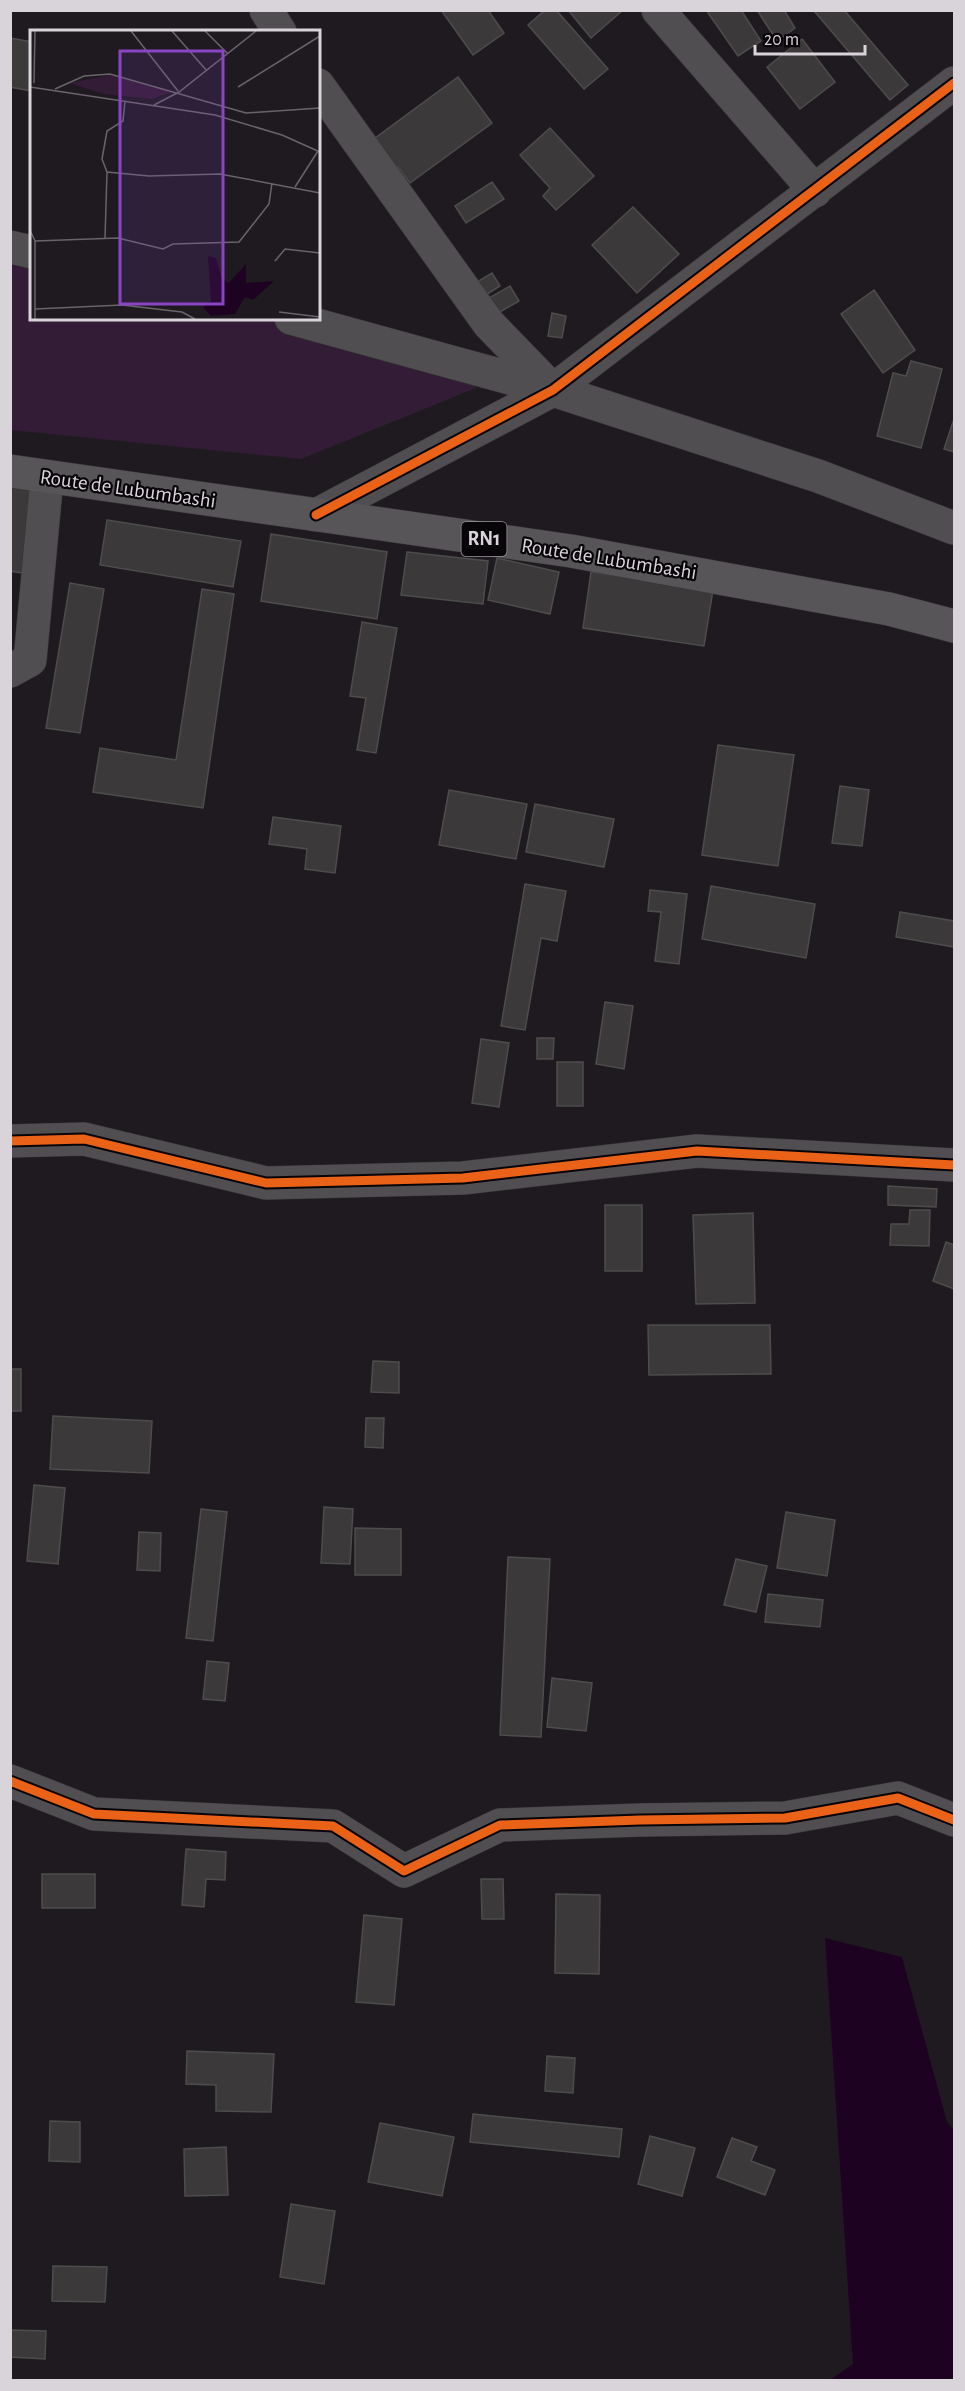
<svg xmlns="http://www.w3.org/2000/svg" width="965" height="2391" font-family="'Alegreya Sans',sans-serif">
<rect width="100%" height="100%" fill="#1f1a20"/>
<path fill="#331c36" d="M10,247L31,252L32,318H282L478,370L476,388L301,459L11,430Z"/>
<path fill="#1d0222" d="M825,1938L902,1957L947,2122L954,2130V2380H830L853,2364Z"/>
<g fill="#3b393a" stroke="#4d4d4c" stroke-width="1.5">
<path d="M441,10H488L504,33L473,55Z"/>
<path d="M545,10H556L608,69L584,89L528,25Z"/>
<path d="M568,10H623L591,38Z"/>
<path d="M706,10H741L761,41L738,56Z"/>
<path d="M757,10H784L795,28L777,41Z"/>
<path d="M817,10H844L908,85L890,100L815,12Z"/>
<path d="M10,38L32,42V91L10,87Z"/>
<path d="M802,39L835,82L800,109L767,67Z"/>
<path d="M458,77L492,123L410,183L398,167L389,173L367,144Z"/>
<path d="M550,128L594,176L556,210L543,196L550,188L520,155Z"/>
<path d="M492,182L504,199L466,223L455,206Z"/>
<path d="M633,207L679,254L637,293L592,245Z"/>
<path d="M492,273L500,286L481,298L472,285Z"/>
<path d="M510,286L519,301L498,313L489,298Z"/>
<path d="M874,290L915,350L883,373L841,314Z"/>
<path d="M552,313L566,316L562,338L548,336Z"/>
<path d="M911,361L942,369L921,448L877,436L893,373L906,376Z"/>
<path d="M954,419V452L944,449Z"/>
<path d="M10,487L39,490L28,574L10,571Z"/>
<path d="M107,520L241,541L233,587L100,565Z"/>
<path d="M271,534L387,552L377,619L261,601Z"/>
<path d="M407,552L488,561L483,604L401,595Z"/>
<path d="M497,558L559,572L550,614L488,600Z"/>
<path d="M591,572L713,590L704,646L583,628Z"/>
<path d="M70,583L104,589L80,733L46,728Z"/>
<path d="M202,589L234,594L203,808L93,792L100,748L176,760Z"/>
<path d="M362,622L397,628L376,753L357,750L366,698L350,696Z"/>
<path d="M718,745L794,755L778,866L702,855Z"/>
<path d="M840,786L869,790L862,846L832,843Z"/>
<path d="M449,790L527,804L516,859L439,845Z"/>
<path d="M535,804L614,819L604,867L526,852Z"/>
<path d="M273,817L341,826L335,873L305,869L307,849L269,844Z"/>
<path d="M525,884L566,891L557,941L541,938L525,1030L501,1026Z"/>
<path d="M711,886L815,904L806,958L702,939Z"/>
<path d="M650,890L687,894L679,964L655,961L661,912L648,911Z"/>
<path d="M900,912L954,921V947L896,937Z"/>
<path d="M605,1002L633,1006L624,1069L596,1064Z"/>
<path d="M537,1038H554L553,1059H537Z"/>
<path d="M481,1039L509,1043L499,1107L472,1103Z"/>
<rect x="557" y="1062" width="26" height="44"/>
<path d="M888,1186L937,1189L936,1207L888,1205Z"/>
<rect x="605" y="1205" width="37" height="66"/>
<path d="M910,1210H930L929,1246L890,1245L891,1224H909Z"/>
<path d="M753,1213L755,1303L696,1304L693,1215Z"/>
<path d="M946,1242L954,1245V1289L933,1281Z"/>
<path d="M648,1325H770L771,1374L649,1375Z"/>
<path d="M373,1361L399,1362V1393L371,1392Z"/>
<rect x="10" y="1369" width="11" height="42"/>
<path d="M53,1416L152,1421L149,1473L50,1469Z"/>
<path d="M366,1418H384L383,1448L365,1447Z"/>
<path d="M34,1485L65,1488L58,1564L27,1561Z"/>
<path d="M324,1507L353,1509L350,1564L321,1563Z"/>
<path d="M201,1509L227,1512L213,1641L186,1638Z"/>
<path d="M786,1512L835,1520L827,1576L777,1568Z"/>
<path d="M355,1528L401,1529V1575H355Z"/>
<path d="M139,1532L161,1533L160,1571L137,1570Z"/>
<path d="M508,1557L550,1559L541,1737L500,1735Z"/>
<path d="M736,1559L767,1566L756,1612L724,1605Z"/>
<path d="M768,1594L823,1600L820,1627L765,1622Z"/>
<path d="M207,1661L229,1663L225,1701L203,1699Z"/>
<path d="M552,1678L592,1683L586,1731L547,1727Z"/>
<path d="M186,1849L226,1852L225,1880L206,1879L204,1907L182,1905Z"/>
<rect x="42" y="1874" width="53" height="34"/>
<path d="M481,1879H503L504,1919H482Z"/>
<path d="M556,1894L600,1895L599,1974L555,1973Z"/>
<path d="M364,1915L402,1919L394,2005L356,2002Z"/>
<path d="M187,2051L274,2054L271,2112L216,2111V2085L186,2084Z"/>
<path d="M547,2056L575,2058L573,2093L545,2091Z"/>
<path d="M473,2114L622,2129L619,2157L470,2142Z"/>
<path d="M50,2121L80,2122V2162L49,2161Z"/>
<path d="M380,2123L454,2137L442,2196L368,2182Z"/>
<path d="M650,2136L695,2148L682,2196L638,2184Z"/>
<path d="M732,2138L757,2147L751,2161L775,2170L765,2195L717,2177Z"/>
<path d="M226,2147L228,2195L185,2196L184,2149Z"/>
<path d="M291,2204L335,2211L324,2284L280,2277Z"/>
<path d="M53,2266L107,2267L105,2302L52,2301Z"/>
<path d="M10,2330L46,2331L45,2359L10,2357Z"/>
</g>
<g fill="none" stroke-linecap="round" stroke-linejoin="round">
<defs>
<g id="minor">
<path d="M266,10L280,32"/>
<path d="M658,10L815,191"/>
<path d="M318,85L489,324L553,390"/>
<path d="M10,247L32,252"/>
<path d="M291,318L553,390L818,476L954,528"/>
<path d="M316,515L553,390L954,83"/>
<path d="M10,671L30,660L47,478"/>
<path d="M10,1141L84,1139L266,1183L463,1178L697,1151L954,1165"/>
<path d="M10,1781L94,1814L333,1826L404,1871L500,1825L640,1820L785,1818L898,1798L954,1820"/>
</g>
<path id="highway" d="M10,471L571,551L889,609L954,626"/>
</defs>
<use href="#minor" stroke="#383539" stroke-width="34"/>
<use href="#highway" stroke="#383539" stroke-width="34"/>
<use href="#minor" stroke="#504e50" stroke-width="33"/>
<use href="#highway" stroke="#585558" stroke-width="33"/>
<defs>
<g id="cycleway">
<path d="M316,515L553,390L954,83"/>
<path d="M10,1141L84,1139L266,1183L463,1178L697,1151L954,1165"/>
<path d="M10,1781L94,1814L333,1826L404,1871L500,1825L640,1820L785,1818L898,1798L954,1820"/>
</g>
</defs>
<use href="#cycleway" stroke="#080509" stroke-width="13"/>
<use href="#cycleway" stroke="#ea6118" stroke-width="9"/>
</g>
<g text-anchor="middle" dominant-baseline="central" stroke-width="4.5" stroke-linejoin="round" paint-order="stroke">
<rect fill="#080509" stroke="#9a959b" stroke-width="1.5" x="461.5" y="522" width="45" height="34" rx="4.5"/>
<g font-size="20" font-weight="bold" fill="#d9d3da">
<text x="484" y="539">RN1</text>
</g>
<g font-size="21" fill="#d9d3da" stroke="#080509">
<text transform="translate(128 489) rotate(8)">Route de Lubumbashi</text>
<text transform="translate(609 559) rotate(9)">Route de Lubumbashi</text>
</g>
</g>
<g transform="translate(30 30)">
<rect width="290" height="290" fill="#1f1a20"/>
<path d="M81,45L141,62L122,69L74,64L39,53Z" fill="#331c36"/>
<path d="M178,226L186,228L191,246L198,254L216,234V253L244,251L223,270L215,267L205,284L181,286L173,277L181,271Z" fill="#1d0222"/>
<path fill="none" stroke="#69646a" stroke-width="1.5" d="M101,1L148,61M142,1L177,41M175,1L198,24M4,53L5,1M0,57L185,85L252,105L290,122M208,57L290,6M25,59L54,46L80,44L216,83L290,78M95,71L93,91L77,101L72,129L77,142L119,146L190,144L290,163M124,75L149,62L226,1M265,157L288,121M0,200L5,211V289M75,208L77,142M5,211L88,208L133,219L143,214L209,212L239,174L242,153M245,231L255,219L290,223M5,279L92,275L152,282L165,289M249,282L290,287"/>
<path fill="#8945c3" fill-opacity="0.15" stroke="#8945c3" stroke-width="3" d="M90,21H193V274H90Z"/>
<rect width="290" height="290" fill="none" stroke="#d9d3da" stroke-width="3"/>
</g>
<rect width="965" height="2391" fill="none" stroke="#d9d3da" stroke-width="24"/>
<path d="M755 45v9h110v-9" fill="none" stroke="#d9d3da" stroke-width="3"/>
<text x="764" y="45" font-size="18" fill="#d9d3da" stroke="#080509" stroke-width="4.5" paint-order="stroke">20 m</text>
</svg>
